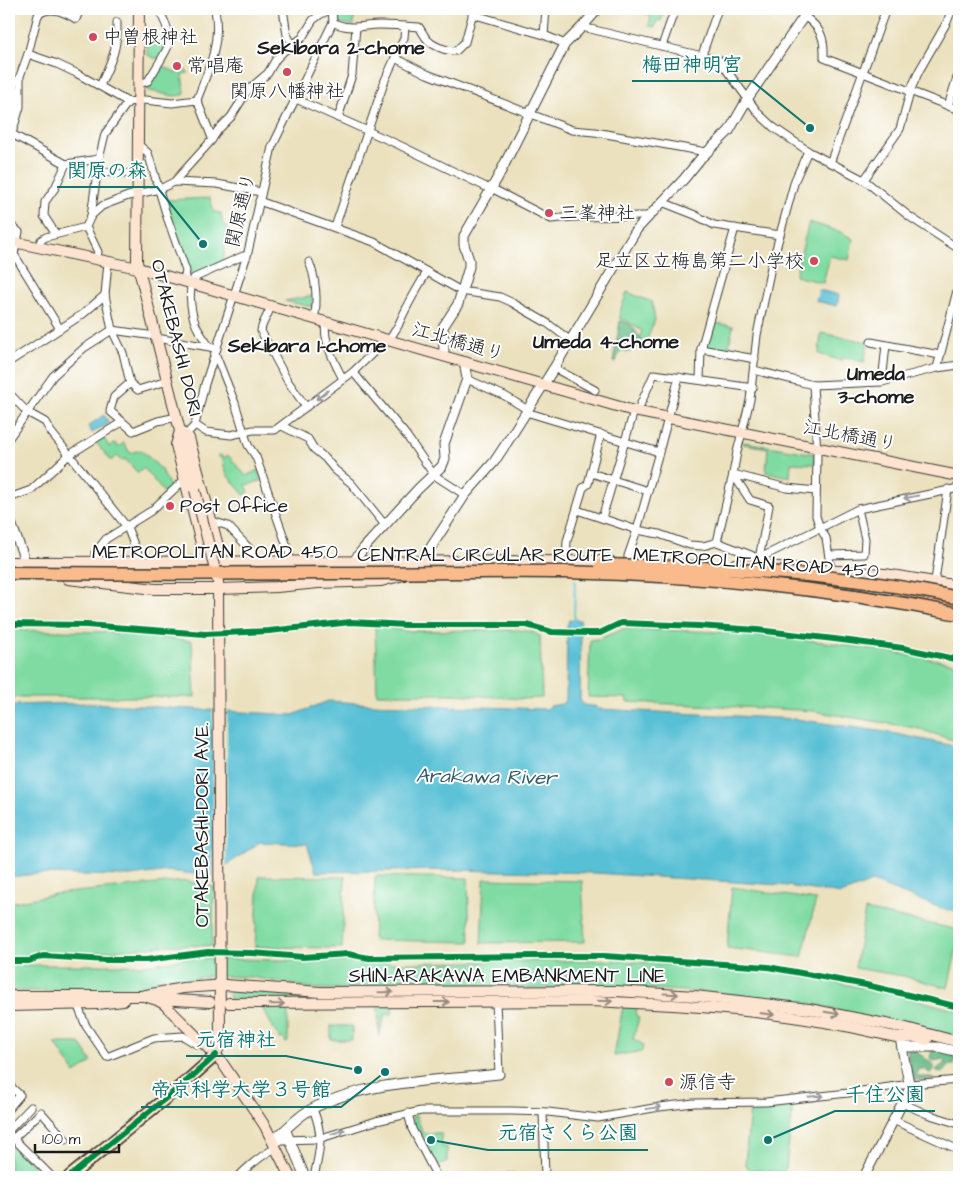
<svg xmlns="http://www.w3.org/2000/svg" width="968" height="1186" font-family="'Architects Daughter','Klee One',sans-serif">
<rect width="100%" height="100%" fill="#fff"/>
<filter id="ink" filterUnits="userSpaceOnUse"><feTurbulence type="fractalNoise" baseFrequency=".02" numOctaves="2"/><feDisplacementMap in="SourceGraphic" scale="10" xChannelSelector="R" yChannelSelector="G"/><feConvolveMatrix kernelMatrix="1 2 1 2 8 2 1 2 1" color-interpolation-filters="sRGB"/></filter>
<filter id="wash" filterUnits="userSpaceOnUse"><feTurbulence type="fractalNoise" baseFrequency=".0096" numOctaves="4" result="noise"/><feDisplacementMap in="SourceGraphic" scale="20" xChannelSelector="R" yChannelSelector="G"/><feGaussianBlur stdDeviation="1.12" result="paint"/><feColorMatrix in="noise" values="0 0 0 0 0 0 0 0 0 0 0 0 0 0 0 0 0 1.4 0 .05"/><feComposite in="paint" operator="in"/></filter>
<g filter="url(#wash)">
<rect width="100%" height="100%" fill="#ebe1be"/>
<g fill="#80dba2" stroke="#4e7c5f">
<path d="M348,9L354,10V25L342,24L336,20V13Z"/>
<path d="M648,9H664L661,21L657,20L655,27L649,26L651,16L646,14Z"/>
<path d="M147,39L167,40L166,46L157,59L147,55Z"/>
<path d="M159,64L177,73L182,67L189,73L182,74L185,92L184,95L173,96L146,90Z"/>
<path d="M210,198L214,212L221,213L223,225L227,226L223,262L192,276L165,200Z"/>
<path d="M809,222L841,232L853,239L849,260L830,256L823,283L795,276Z"/>
<path d="M627,292L652,302L655,320L646,342L639,338L642,331L626,320L620,319V311Z"/>
<path d="M312,296V307L285,301Z"/>
<path d="M710,322L733,326L728,352L704,347Z"/>
<path d="M821,333L868,342L864,362L843,357L842,361L819,354Z"/>
<path d="M103,436L109,447L115,443L118,447L124,443L130,453L141,450L160,468L171,488L165,494L144,468L138,473L125,459L122,461L116,456L111,461L95,441Z"/>
<path d="M744,442L815,454V464L791,463L790,477L766,472L768,448L743,444Z"/>
<path d="M219,454L224,458L228,455L246,476L258,470L261,481L246,485L249,492L244,495L228,476L223,465L225,463L218,456Z"/>
<path d="M375,625L406,631L519,630L533,632L540,636L542,698L522,699L455,694H377Z"/>
<path d="M623,629C664,630 706,631 748,634C819,640 889,651 959,664V742L916,728L813,711L762,708L627,702L626,698L588,697L590,640L599,639Z"/>
<path d="M10,630L106,632L192,641L195,697H9Z"/>
<path d="M259,876L345,877L342,948L255,947Z"/>
<path d="M375,876L468,878L470,942L373,940Z"/>
<path d="M484,879L582,881L585,942L481,943Z"/>
<path d="M186,881L214,887L212,946L170,945L61,956L9,957V903L55,894Z"/>
<path d="M732,887L816,900L802,957L727,948Z"/>
<path d="M865,910L959,930V938L948,988L903,976L855,968Z"/>
<path d="M189,958L402,963L602,960L775,971L891,993L959,1011V1038L814,1005L721,993L629,988L317,989L251,977L208,976L138,991H9V965H146Z"/>
<path d="M233,990L319,997L325,1000L229,999V994Z"/>
<path d="M378,1005L392,1006V1014H385L379,1037Z"/>
<path d="M623,1006L637,1007L636,1016L639,1018L633,1039L644,1045L641,1052L630,1053L614,1056Z"/>
<path d="M262,1008L288,1009V1042L286,1043L283,1038L280,1039Z"/>
<rect x="331" y="1026" width="21" height="14"/>
<path d="M55,1043H80L92,1062L75,1073Z"/>
<path d="M793,1105L786,1168L783,1172L750,1170L745,1165L750,1109L754,1106Z"/>
<path d="M416,1116L423,1133H441L442,1147H447V1162L435,1167L414,1128L412,1117Z"/>
<path d="M9,1142L10,1143L45,1177H9Z"/>
</g>
<g fill="#68bb88" stroke="#426c52">
<path d="M620,321C633,321 636,333 642,342L639,347L629,352L621,350L615,363L613,362Z"/>
<path d="M908,1050L917,1052L934,1065V1070L930,1073L924,1069H918L916,1075L922,1077H931L934,1079L913,1080L907,1052Z"/>
<path d="M932,1050L959,1054V1059L955,1061L954,1065H949L942,1073L936,1070L946,1062L944,1059L933,1061L930,1058Z"/>
</g>
<g fill="#58c0d5" stroke="#3a6e78">
<path d="M819,290L839,295L837,306L816,301Z"/>
<path d="M104,415L109,423L92,433L88,426Z"/>
<path d="M569,620H580L581,627L580,700C583,706 589,706 595,706L598,709L796,719L892,733L959,747V910H946L872,882L841,894L780,885L595,873L452,870L316,872L307,844L260,842L211,876L169,871L130,876L36,874L9,877V705L91,703L293,715L328,701L372,704L547,709L550,706L562,704L566,699L567,627Z"/>
</g>
<path fill="#ebe1be" d="M213,708L227,709L226,869L213,878Z"/>
<g fill="none" stroke-linecap="round" stroke-linejoin="round">
<path stroke="#58c0d5" stroke-width="2" d="M574,623L575,580"/>
</g>
</g>
<g filter="url(#ink)">
<g fill="none" stroke-linecap="round" stroke-linejoin="round">
<defs>
<g id="minor">
<path d="M283,9L287,35L293,45"/>
<path d="M472,14L544,35L565,44"/>
<path d="M804,16C821,28 825,38 824,58L959,110"/>
<path d="M333,22C348,31 364,25 379,25C393,25 406,26 419,27C422,31 423,34 426,38C432,46 446,51 456,51L465,42L474,9"/>
<path d="M582,27L719,60L759,114L773,127L808,151L864,180L910,217L959,249"/>
<path d="M544,35L546,9"/>
<path d="M662,46L675,9"/>
<path d="M28,54L57,64L76,73L128,102L145,100L172,103L197,100C209,68 221,44 215,9"/>
<path d="M702,55L718,9"/>
<path d="M395,58L427,74L572,130L595,132L706,152"/>
<path d="M9,80L19,81"/>
<path d="M139,84L148,81C153,72 171,46 170,39C170,31 162,17 159,9"/>
<path d="M100,86C111,61 118,50 117,22"/>
<path d="M296,99L397,144L488,188L495,190L551,219L573,217L648,216"/>
<path d="M197,100L212,138"/>
<path d="M948,106L959,71"/>
<path d="M338,118L352,75L356,27"/>
<path d="M12,134L66,164L99,159"/>
<path d="M9,143L20,107V76L28,54L38,15C50,5 64,12 76,19L80,9"/>
<path d="M138,144L148,153L167,217L186,271L184,281"/>
<path d="M830,163L886,9"/>
<path d="M97,171L123,174L138,172"/>
<path d="M864,180L900,129L911,89L919,71L947,22L952,9"/>
<path d="M174,182L217,184L261,192"/>
<path d="M259,201L374,242L461,291L500,297L511,302L547,323L571,341"/>
<path d="M662,202L695,215L714,225L780,235"/>
<path d="M91,216L99,159L105,134L128,102"/>
<path d="M9,224L19,232L14,254L9,257"/>
<path d="M86,227L98,252L96,259"/>
<path d="M335,227L385,80L404,38L405,26"/>
<path d="M55,233L44,216L45,202L55,188L66,164"/>
<path d="M39,247L41,240L46,237L86,227L91,216L102,206L128,196L160,189L174,182L211,141L218,130L231,117L248,90L268,73L276,59L284,51L302,38L313,20L321,14L332,9"/>
<path d="M14,254L60,329"/>
<path d="M108,262L105,295L112,330L123,353L130,383L138,390L167,381"/>
<path d="M309,262C316,278 318,302 314,319"/>
<path d="M271,306C268,316 262,322 261,331L287,380L306,407"/>
<path d="M326,322C322,339 335,364 343,379"/>
<path d="M156,338L210,347"/>
<path d="M390,340C392,334 395,331 398,326C406,307 416,290 427,272"/>
<path d="M871,342L940,355"/>
<path d="M217,349L210,347C206,342 202,336 199,331C191,318 187,291 194,278L243,256H247"/>
<path d="M701,349L755,359"/>
<path d="M215,353L235,403L248,445L256,457L289,552L290,562"/>
<path d="M9,362L83,314L105,295"/>
<path d="M554,368L595,390"/>
<path d="M937,368L959,283"/>
<path d="M754,370L813,385L882,382L937,368L959,365"/>
<path d="M353,372L406,435L434,475L465,495"/>
<path d="M467,379L505,396L528,410"/>
<path d="M700,380L701,349L735,228"/>
<path d="M882,382L886,345"/>
<path d="M130,383L114,397L110,411L133,431L158,421L177,417"/>
<path d="M813,385L817,453L816,516L820,528L826,538L831,570"/>
<path d="M9,393L27,412L45,422L51,432L127,527L141,562"/>
<path d="M526,412L659,452L679,377"/>
<path d="M637,412L654,374L753,388"/>
<path d="M195,425L205,384L248,252L272,147L333,22L332,9"/>
<path d="M282,426L308,439L314,449L325,458L335,470L351,483L385,525"/>
<path d="M9,438L53,376L84,348L112,330L155,336"/>
<path d="M183,438L195,425L206,432L231,435L253,430H275L353,372L379,347L381,338"/>
<path d="M591,473L648,491"/>
<path d="M9,498L31,490L69,455L122,422"/>
<path d="M577,510L637,530L659,534L690,545L703,546L717,542L751,555L758,559L858,509L959,488"/>
<path d="M602,518L634,411"/>
<path d="M212,521L228,526L262,562"/>
<path d="M717,542L733,474L787,488L816,491"/>
<path d="M829,555L864,554L865,539L858,509"/>
<path d="M566,561L567,541L583,488L588,484L601,434"/>
<path d="M628,561V556L637,530L659,452"/>
<path d="M95,562V553L106,539L151,511L184,480"/>
<path d="M757,569L769,506L750,500L733,474L737,452L750,400L757,335L771,267L795,180L808,151"/>
<path d="M935,581L948,489"/>
<path d="M496,1002L499,1074"/>
<path d="M77,1004L86,1026L107,1057L154,1038L183,1036L196,1044L204,1043"/>
<path d="M9,1085L20,1095L9,1108"/>
<path d="M902,1103L927,1114L959,1124"/>
<path d="M313,1109C324,1136 320,1149 314,1177"/>
<path d="M543,1112L545,1177"/>
<path d="M408,1113L412,1129L437,1177"/>
<path d="M893,1120L959,1150"/>
<path d="M9,1130L31,1107"/>
<path d="M9,1134L52,1177"/>
<path d="M14,1138L41,1112L66,1140"/>
<path d="M275,1144L281,1140L318,1139L376,1121L421,1111H512L548,1112L598,1118L659,1107L694,1103L766,1102L848,1093L910,1084L959,1080"/>
<path d="M238,1177C250,1165 261,1155 276,1148"/>
<path d="M505,1177H515"/>
</g>
<g id="tertiary">
<path d="M442,355L444,350L443,327L458,304L469,267V260L464,245V236L498,177L565,44L582,27L598,9"/>
<path d="M9,518L22,552L25,562"/>
<path d="M422,561L465,495L494,462L506,444L554,368L637,229L684,179L701,158L729,131L748,98L809,9"/>
<path d="M353,562L363,549L418,489L442,466L445,459L444,444L467,379L465,367L466,362"/>
<path d="M902,1047H938L959,1052"/>
<path d="M286,1131L305,1177"/>
<path d="M273,1140C285,1131 296,1118 308,1111C363,1080 437,1081 499,1074"/>
<path d="M864,1177L910,1088L900,1038"/>
</g>
<g id="secondary">
<path d="M139,9L137,262L195,490"/>
<path d="M9,241L138,268L634,411L959,476"/>
<path d="M9,562L610,561"/>
<path d="M735,564L885,574L959,586"/>
<path d="M207,567L176,445L180,431L189,438L224,568"/>
<path d="M68,579L155,589H219L277,587L318,583L381,581L404,575"/>
<path d="M9,996H141L183,988L226,985L320,992L616,991L695,996L809,1009L906,1028L959,1042"/>
<path d="M144,996L157,1000L164,1004L221,1061L265,1126L290,1177"/>
<path d="M158,999L210,1002"/>
<path d="M229,1003L590,1001C666,1004 743,1008 818,1021C846,1025 873,1032 900,1038L914,1037L927,1040"/>
<path d="M9,1006L98,1004L123,1001"/>
<path d="M216,1055L220,1044L218,582"/>
</g>
<path id="primary" d="M69,1177L188,1080L216,1055"/>
<path id="motorway" d="M898,597L959,606"/>
</defs>
<use href="#minor" stroke="#3b3a34" stroke-width="9"/>
<use href="#tertiary" stroke="#3b3a34" stroke-width="11"/>
<use href="#secondary" stroke="#3b3a34" stroke-width="12"/>
<use href="#primary" stroke="#3b3a34" stroke-width="14"/>
<use href="#motorway" stroke="#3b3a34" stroke-width="15"/>
<use href="#minor" stroke="#fff" stroke-width="7"/>
<use href="#tertiary" stroke="#fff" stroke-width="9"/>
<use href="#secondary" stroke="#fde4d1" stroke-width="10"/>
<use href="#primary" stroke="#fabb8c" stroke-width="11"/>
<use href="#motorway" stroke="#fabb8c" stroke-width="12"/>
<defs>
<path id="secondary-bridge" d="M195,490L218,582"/>
<g id="motorway-bridge">
<path d="M601,565C722,567 841,573 959,598"/>
<path d="M9,573C119,574 229,574 339,573C414,573 489,571 564,572C696,575 830,588 959,614"/>
</g>
</defs>
<use href="#secondary-bridge" stroke="#3b3a34" stroke-width="12" stroke-linecap="butt"/>
<use href="#motorway-bridge" stroke="#3b3a34" stroke-width="15" stroke-linecap="butt"/>
<use href="#secondary-bridge" stroke="#fde4d1" stroke-width="10"/>
<use href="#motorway-bridge" stroke="#fabb8c" stroke-width="12"/>
<defs>
<g id="cycleway">
<path d="M9,624L86,625L205,634L269,631L351,622L406,625H527L552,632L587,633H600L621,623L698,626L757,630L834,639L903,648L959,660"/>
<path d="M9,961H29L43,956L106,960H146L208,952L252,953L303,957L348,954L369,958L533,956H604L768,967L866,985L959,1007"/>
<path d="M69,1177L188,1080L216,1055"/>
</g>
</defs>
<use href="#cycleway" stroke="#fff" stroke-width="9"/>
<use href="#cycleway" stroke="#00873e" stroke-width="6"/>
</g>
<defs><path id="oneway-shaft" d="M-6 0H5M1.5-3L5.5 0L1.5 3" fill="none" stroke-width="1.6" stroke-linecap="round" stroke-linejoin="round" transform="scale(1.25)"/></defs>
<g stroke="#999">
<use href="#oneway-shaft" transform="translate(322 395) rotate(142)"/>
<use href="#oneway-shaft" transform="translate(911 497) rotate(168)"/>
<use href="#oneway-shaft" transform="translate(816 1096) rotate(-5)"/>
<use href="#oneway-shaft" transform="translate(654 1108) rotate(-8)"/>
<use href="#oneway-shaft" transform="translate(338 1132) rotate(-18)"/>
</g>
<g stroke="#988a80">
<use href="#oneway-shaft" transform="translate(386 992) rotate(-1)"/>
<use href="#oneway-shaft" transform="translate(671 994) rotate(3)"/>
<use href="#oneway-shaft" transform="translate(605 1001) rotate(2)"/>
<use href="#oneway-shaft" transform="translate(442 1002)"/>
<use href="#oneway-shaft" transform="translate(277 1004) rotate(-1)"/>
<use href="#oneway-shaft" transform="translate(832 1013) rotate(9)"/>
<use href="#oneway-shaft" transform="translate(767 1014) rotate(7)"/>
</g>
</g>
<g fill="#d1495b" stroke="#fff" stroke-width="2">
<circle cx="93" cy="37" r="5"/>
<circle cx="177" cy="66" r="5"/>
<circle cx="287" cy="72" r="5"/>
<circle cx="549" cy="213" r="5"/>
<circle cx="814" cy="261" r="5"/>
<circle cx="170" cy="506" r="5"/>
<circle cx="669" cy="1082" r="5"/>
</g>
<g text-anchor="middle" dominant-baseline="central" stroke-width="4" stroke-linejoin="round" paint-order="stroke">
<g font-size="19" fill="#1c1c1c" stroke="#fff" text-anchor="start">
<text x="103" y="37">中曽根神社</text>
<text x="187" y="66">常唱庵</text>
<text x="287" y="91" text-anchor="middle">関原八幡神社</text>
<text x="559" y="213">三峯神社</text>
<text x="804" y="261" text-anchor="end">足立区立梅島第二小学校</text>
<text x="180" y="506">Post Office</text>
<text x="679" y="1082">源信寺</text>
</g>
<g font-size="19" fill="#1c1c1c" stroke="#fff">
<text transform="translate(241 210) rotate(-77)">関原通り</text>
<text transform="translate(176 338) rotate(76)">OTAKEBASHI DORI</text>
<text transform="translate(458 342) rotate(16)">江北橋通り</text>
<text transform="translate(850 436) rotate(11)">江北橋通り</text>
<text x="215" y="552">METROPOLITAN ROAD 450</text>
<text x="485" y="555">CENTRAL CIRCULAR ROUTE</text>
<text transform="translate(756 563) rotate(4)">METROPOLITAN ROAD 450</text>
<text transform="translate(202 825) rotate(-90)">OTAKEBASHI-DORI AVE.</text>
<text x="507" y="976">SHIN-ARAKAWA EMBANKMENT LINE</text>
</g>
<g font-size="20" font-weight="bold" fill="#1c1c1c" stroke="#fff">
<text x="341" y="48">Sekibara 2-chome</text>
<text x="606" y="342">Umeda 4-chome</text>
<text x="307" y="346">Sekibara 1-chome</text>
<text x="876" y="374">Umeda<tspan x="876" dy="23">3-chome</tspan></text>
</g>
<g font-size="20" font-style="italic" fill="#345e66" stroke="#fff">
<text transform="translate(486 777) rotate(1)">Arakawa River</text>
</g>
</g>
<path fill="none" stroke="#0f766e" stroke-width="2" d="M810 128L752 81H632M203 244L157 187H57M358 1070L286 1056H186M385 1072L341 1107H141M768 1140L835 1111H935M431 1140L488 1150H648"/>
<g fill="#0f766e" stroke="#fff" stroke-width="2">
<circle cx="810" cy="128" r="5"/>
<circle cx="203" cy="244" r="5"/>
<circle cx="358" cy="1070" r="5"/>
<circle cx="385" cy="1072" r="5"/>
<circle cx="768" cy="1140" r="5"/>
<circle cx="431" cy="1140" r="5"/>
</g>
<g font-size="20" text-anchor="middle" font-weight="bold" fill="#0f766e" stroke="#fff" stroke-width="4" stroke-linejoin="round" paint-order="stroke">
<text x="692" y="71">梅田神明宮</text>
<text x="107" y="177">関原の森</text>
<text x="236" y="1046">元宿神社</text>
<text x="241" y="1096">帝京科学大学３号館</text>
<text x="885" y="1101">千住公園</text>
<text x="568" y="1139">元宿さくら公園</text>
</g>
<rect width="968" height="1186" fill="none" stroke="#fff" stroke-width="30"/>
<path d="M35 1144v8h84v-8" fill="none" stroke="#1c1c1c" stroke-width="2.5"/>
<text x="42" y="1144" font-size="15" fill="#1c1c1c" stroke="#ffffff" stroke-width="4" paint-order="stroke">100 m</text>
</svg>
